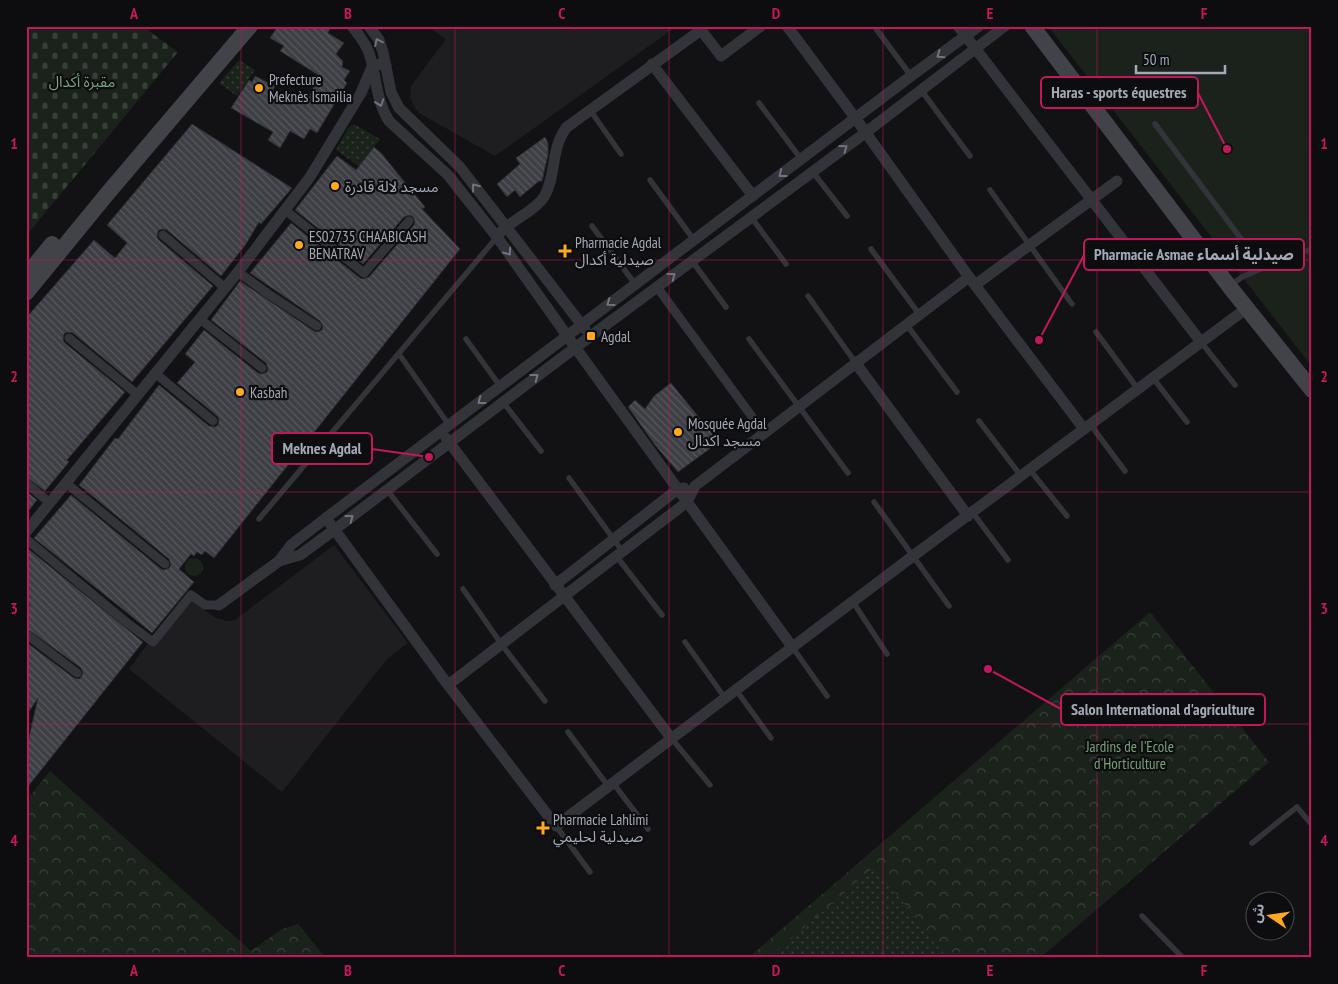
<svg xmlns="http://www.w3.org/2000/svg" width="1338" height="984" font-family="'PT Sans Narrow','Noto Sans Arabic',sans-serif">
<defs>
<pattern id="forest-crowns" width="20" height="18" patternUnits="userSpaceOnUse" patternTransform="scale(1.25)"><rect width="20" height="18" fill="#1a221b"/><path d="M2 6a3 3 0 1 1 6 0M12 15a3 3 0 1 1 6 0" fill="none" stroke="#383f3a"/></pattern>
<pattern id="cemetery-stones" width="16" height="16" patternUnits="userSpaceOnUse" patternTransform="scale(1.25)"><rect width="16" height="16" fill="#1a221b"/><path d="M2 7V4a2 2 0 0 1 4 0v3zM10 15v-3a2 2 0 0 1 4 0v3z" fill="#383f3a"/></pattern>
<pattern id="garden-dots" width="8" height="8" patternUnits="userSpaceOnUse" patternTransform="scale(1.25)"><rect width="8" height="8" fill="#1a221b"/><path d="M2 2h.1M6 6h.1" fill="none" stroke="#383f3a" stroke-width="1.8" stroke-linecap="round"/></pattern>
<pattern id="building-back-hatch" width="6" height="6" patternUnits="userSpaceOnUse" patternTransform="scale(1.25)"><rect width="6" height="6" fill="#3e3f44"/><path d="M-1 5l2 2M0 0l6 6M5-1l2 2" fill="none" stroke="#57585d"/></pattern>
</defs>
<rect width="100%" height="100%" fill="#121214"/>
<g fill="#1e1e21">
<path d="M427,26H677L495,156L419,113L414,106L410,97L411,86L446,39Z"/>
<path d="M334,545L408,643L387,659L282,792L129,669L148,643L153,647L190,600L216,618L227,621L235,620Z"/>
</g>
<g fill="url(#forest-crowns)">
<circle cx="194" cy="567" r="9"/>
<path d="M1150,612L1269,762L1040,958H748Z"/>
<path d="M50,771L251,951L282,929L298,924L326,958H26V801Z"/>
</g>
<path fill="url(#cemetery-stones)" d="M26,26H150L149,31L178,52L26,236Z"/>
<g fill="url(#garden-dots)">
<path d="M239,60L255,70L237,96L219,83Z"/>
<path d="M354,124L380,139L366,157L367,172L336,150L349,127Z"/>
<path d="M874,867L944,952L937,958H769Z"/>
</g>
<path fill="#1a221b" d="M1048,26H1312V367Z"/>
<g fill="url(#building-back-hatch)" stroke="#2c2c30">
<path d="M278,26H331L328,33L344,43L336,54L343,61L342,67L350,71L344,80L347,83L317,133L310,129L304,139L290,131L280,148L268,140L273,132L231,108L249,80L252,82L255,76L275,86L273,90L292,102L295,95L305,102L320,76L280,51L284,46L270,38Z"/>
<path d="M192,124L292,188L261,224L259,222L246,244L221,276L167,230L161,229L158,231L157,237L159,240L213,286L132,382L73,333L67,332L64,334L63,340L65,343L125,392L67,460L69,462L45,491L26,477V318L94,240L115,258L127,243L107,225Z"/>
<path d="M545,137L548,143V155L542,181H539L520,197L515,190L507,197L497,184L520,164L516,158Z"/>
<path d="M374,147L381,153L425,207L422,209L460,249L214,558L205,551L202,555L197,552L194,556L191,554L179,569L194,582L152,633L151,632L34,538L71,495L161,569L164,570L169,568L171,565L169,559L79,485L115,438L118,439L159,385L209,426L215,427L218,425L219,419L217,416L177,383L195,362L185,354L204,330L258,373L262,374L267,372L268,368L266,363L211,320L240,281L314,331L317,332L322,330L323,326L320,321L250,273L291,223L360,278L363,279L369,277L414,225L415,222L413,217L410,215L404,217L363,264L295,210L337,156L356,170Z"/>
<path d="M671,383L719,442L678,472L655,445L628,407L635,400L645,409L654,396Z"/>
<path d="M26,491L37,500L26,514Z"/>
<path d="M26,547L143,642L26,789V750L38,698L26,716V642L74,678L80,679L83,673L81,668L26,628V611L30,605L26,602Z"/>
</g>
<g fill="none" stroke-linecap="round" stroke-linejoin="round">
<g stroke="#333439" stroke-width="5.5">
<path d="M874,26L911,76"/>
<path d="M921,90L970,156"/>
<path d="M759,103L801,159"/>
<path d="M590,110L621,154"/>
<path d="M1155,124L1263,268L1312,249"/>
<path d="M812,171L847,216"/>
<path d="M650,180L694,240"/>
<path d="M990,190L1072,304"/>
<path d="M751,217L786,264"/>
<path d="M592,226L635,284"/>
<path d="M871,249L919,314"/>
<path d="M692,261L726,307"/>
<path d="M1230,286L1242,277L1263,268"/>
<path d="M808,296L855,362"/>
<path d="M906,324L957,392"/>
<path d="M1096,332L1138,389"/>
<path d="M466,339L500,386"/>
<path d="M749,339L848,473"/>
<path d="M1201,342L1235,385"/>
<path d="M399,354L449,425"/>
<path d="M1153,378L1187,422"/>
<path d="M503,402L541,451"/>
<path d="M979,421L1021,476"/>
<path d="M1090,424L1125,471"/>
<path d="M1030,470L1067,516"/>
<path d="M569,478L623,552"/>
<path d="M387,490L437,554"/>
<path d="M874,502L949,606"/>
<path d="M973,513L1008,560"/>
<path d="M259,519L497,237"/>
<path d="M617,557L662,615"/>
<path d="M463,589L502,645L545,701"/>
<path d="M853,602L887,654"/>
<path d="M685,642L725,698"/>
<path d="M793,648L827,696"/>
<path d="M736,690L771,738"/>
<path d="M568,732L608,786"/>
<path d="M672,739L710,785"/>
<path d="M613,783L648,829"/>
<path d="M556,826L590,872"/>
<path d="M1252,843L1297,807L1312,825"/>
<path d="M1142,916L1183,958"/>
</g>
<g stroke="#333439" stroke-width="9">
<path d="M285,210L364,273L409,221"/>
<path d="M163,235L225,288"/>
<path d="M238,272L267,293L317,326"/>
<path d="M657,287L764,433"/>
<path d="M200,319L262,368"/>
<path d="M69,338L138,395"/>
<path d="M155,373L213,421"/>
<path d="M26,483L50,503"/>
<path d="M66,483L165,564"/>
<path d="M26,539L126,622L153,642L191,595L205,605H219"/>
<path d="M26,634L77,673"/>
</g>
<g stroke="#333439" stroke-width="11">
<path d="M352,26C358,34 366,43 369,53C377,76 375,99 389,121L448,175L497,237L585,361L793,648"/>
<path d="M369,26L379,40L383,52L391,92L399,108L460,167L585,329"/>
<path d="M787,26L856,119L969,277L1084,429"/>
<path d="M958,26L1201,342"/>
<path d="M652,64L753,196"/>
<path d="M501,232C513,219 534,212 544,197C557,175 550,148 567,127L701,30L721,56L761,26"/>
<path d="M975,285L1117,181"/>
<path d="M855,362L968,516"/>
<path d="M446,438L671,738"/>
<path d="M326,518L448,685L556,826L913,556L1247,308"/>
<path d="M26,532L238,272L310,177L361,93L372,67L379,64L386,66"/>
<path d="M279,561L291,545L326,518L911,76L979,26"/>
<path d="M555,585L678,489L684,488"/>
<path d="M219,605L279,561L300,555L334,530L576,347L865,133L1005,26"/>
<path d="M448,685L687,502L695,486L969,277"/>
</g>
<g stroke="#414349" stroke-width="16">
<path d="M1032,26L1229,286L1312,390"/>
<path d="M26,276L52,244"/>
<path d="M26,293L107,194L250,26"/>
</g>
</g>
<defs><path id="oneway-chevron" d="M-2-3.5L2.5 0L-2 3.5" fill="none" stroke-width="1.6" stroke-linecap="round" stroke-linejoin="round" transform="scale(1.25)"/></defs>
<g stroke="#71747e">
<use href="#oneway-chevron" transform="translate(378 42) rotate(-116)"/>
<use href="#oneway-chevron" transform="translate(940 55) rotate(145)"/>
<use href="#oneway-chevron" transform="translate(380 103) rotate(71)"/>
<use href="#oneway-chevron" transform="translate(844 148) rotate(-36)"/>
<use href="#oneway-chevron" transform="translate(782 174) rotate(142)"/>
<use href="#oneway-chevron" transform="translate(475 187) rotate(-128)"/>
<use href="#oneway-chevron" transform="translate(508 252) rotate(55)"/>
<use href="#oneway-chevron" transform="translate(672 276) rotate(-37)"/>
<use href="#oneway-chevron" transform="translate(610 303) rotate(144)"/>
<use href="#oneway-chevron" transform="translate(535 377) rotate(-37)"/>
<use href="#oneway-chevron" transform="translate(481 401) rotate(143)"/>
<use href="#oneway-chevron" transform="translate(350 518) rotate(-37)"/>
</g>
<path fill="none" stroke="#c2185b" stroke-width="1" stroke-opacity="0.55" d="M241,26V958M455,26V958M669,26V958M883,26V958M1097,26V958M26,260H1312M26,492H1312M26,724H1312"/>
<g fill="#fda921" stroke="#0d0d0f" stroke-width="2">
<circle cx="259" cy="88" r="5"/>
<circle cx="335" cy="186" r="5"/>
<circle cx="299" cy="245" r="5"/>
<path d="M562.5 243.5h5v5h5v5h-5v5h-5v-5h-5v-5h5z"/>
<rect x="586" y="331" width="10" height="10" rx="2.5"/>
<circle cx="240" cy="392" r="5"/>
<circle cx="678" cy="432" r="5"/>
<path d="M540.5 820.5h5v5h5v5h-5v5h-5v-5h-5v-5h5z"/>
</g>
<g text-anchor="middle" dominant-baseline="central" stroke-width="4.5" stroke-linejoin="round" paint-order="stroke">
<g font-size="15" fill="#a3a9b6" stroke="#0d0d0f" text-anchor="start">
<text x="269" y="79">Prefecture<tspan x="269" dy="17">Meknès Ismailia</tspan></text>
<text x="345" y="186">مسجد لالة قادرة</text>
<text x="309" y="236">ES02735 CHAABICASH<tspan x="309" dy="17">BENATRAV</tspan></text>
<text x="575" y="242">Pharmacie Agdal<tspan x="575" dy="17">صيدلية أكدال</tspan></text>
<text x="601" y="336">Agdal</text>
<text x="250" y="392">Kasbah</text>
<text x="688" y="423">Mosquée Agdal<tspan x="688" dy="17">مسجد اكدال</tspan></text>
<text x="553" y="819">Pharmacie Lahlimi<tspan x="553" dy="17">صيدلية لحليمي</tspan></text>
</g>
<g font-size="15" fill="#78a279" stroke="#0d0d0f">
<text x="82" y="81">مقبرة أكدال</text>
<text x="1130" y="746">Jardins de I'Ecole<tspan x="1130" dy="17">d'Horticulture</tspan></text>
</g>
</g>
<path fill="none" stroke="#c2185b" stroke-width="2" d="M1227 149L1198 93M1039 340L1084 255M429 457L372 449M988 669L1061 709"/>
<g fill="#c2185b" stroke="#0d0d0f" stroke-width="2">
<circle cx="1227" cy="149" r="5"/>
<circle cx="1039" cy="340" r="5"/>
<circle cx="429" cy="457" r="5"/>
<circle cx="988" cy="669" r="5"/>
</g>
<g fill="#0d0d0f" stroke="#c2185b" stroke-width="2">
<rect x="1041" y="77" width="157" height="31" rx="5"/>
<rect x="1084" y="239" width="220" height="31" rx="5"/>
<rect x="272" y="433" width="100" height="31" rx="5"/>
<rect x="1061" y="694" width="204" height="31" rx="5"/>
</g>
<g font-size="16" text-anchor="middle" font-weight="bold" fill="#a3a9b6">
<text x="1119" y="98">Haras - sports équestres</text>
<text x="1194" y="260">Pharmacie Asmae صيدلية أسماء</text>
<text x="322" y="454">Meknes Agdal</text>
<text x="1163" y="715">Salon International d'agriculture</text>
</g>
<rect width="1338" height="984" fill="none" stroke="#0d0d0f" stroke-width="55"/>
<g transform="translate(1270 916) rotate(283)"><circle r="24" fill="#0d0d0f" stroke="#494b52"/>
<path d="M0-4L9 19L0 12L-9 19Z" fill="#fda921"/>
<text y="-8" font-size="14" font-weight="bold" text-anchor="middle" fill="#a3a9b6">ش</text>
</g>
<path d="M1136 65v8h89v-8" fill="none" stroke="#a3a9b6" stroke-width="2.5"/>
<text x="1143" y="65" font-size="15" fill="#a3a9b6" stroke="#0d0d0f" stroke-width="4" paint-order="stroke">50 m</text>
<rect x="28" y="28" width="1282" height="928" fill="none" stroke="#c2185b" stroke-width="2"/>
<g font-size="16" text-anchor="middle" font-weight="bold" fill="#c2185b">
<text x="134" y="19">A</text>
<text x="348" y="19">B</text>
<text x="562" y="19">C</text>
<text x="776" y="19">D</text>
<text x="990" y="19">E</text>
<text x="1204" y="19">F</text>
<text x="14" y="149">1</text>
<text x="1324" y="149">1</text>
<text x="14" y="382">2</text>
<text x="1324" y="382">2</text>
<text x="14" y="614">3</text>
<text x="1324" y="614">3</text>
<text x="14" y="846">4</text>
<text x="1324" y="846">4</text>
<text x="134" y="976">A</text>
<text x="348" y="976">B</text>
<text x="562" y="976">C</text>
<text x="776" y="976">D</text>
<text x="990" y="976">E</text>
<text x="1204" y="976">F</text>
</g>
</svg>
